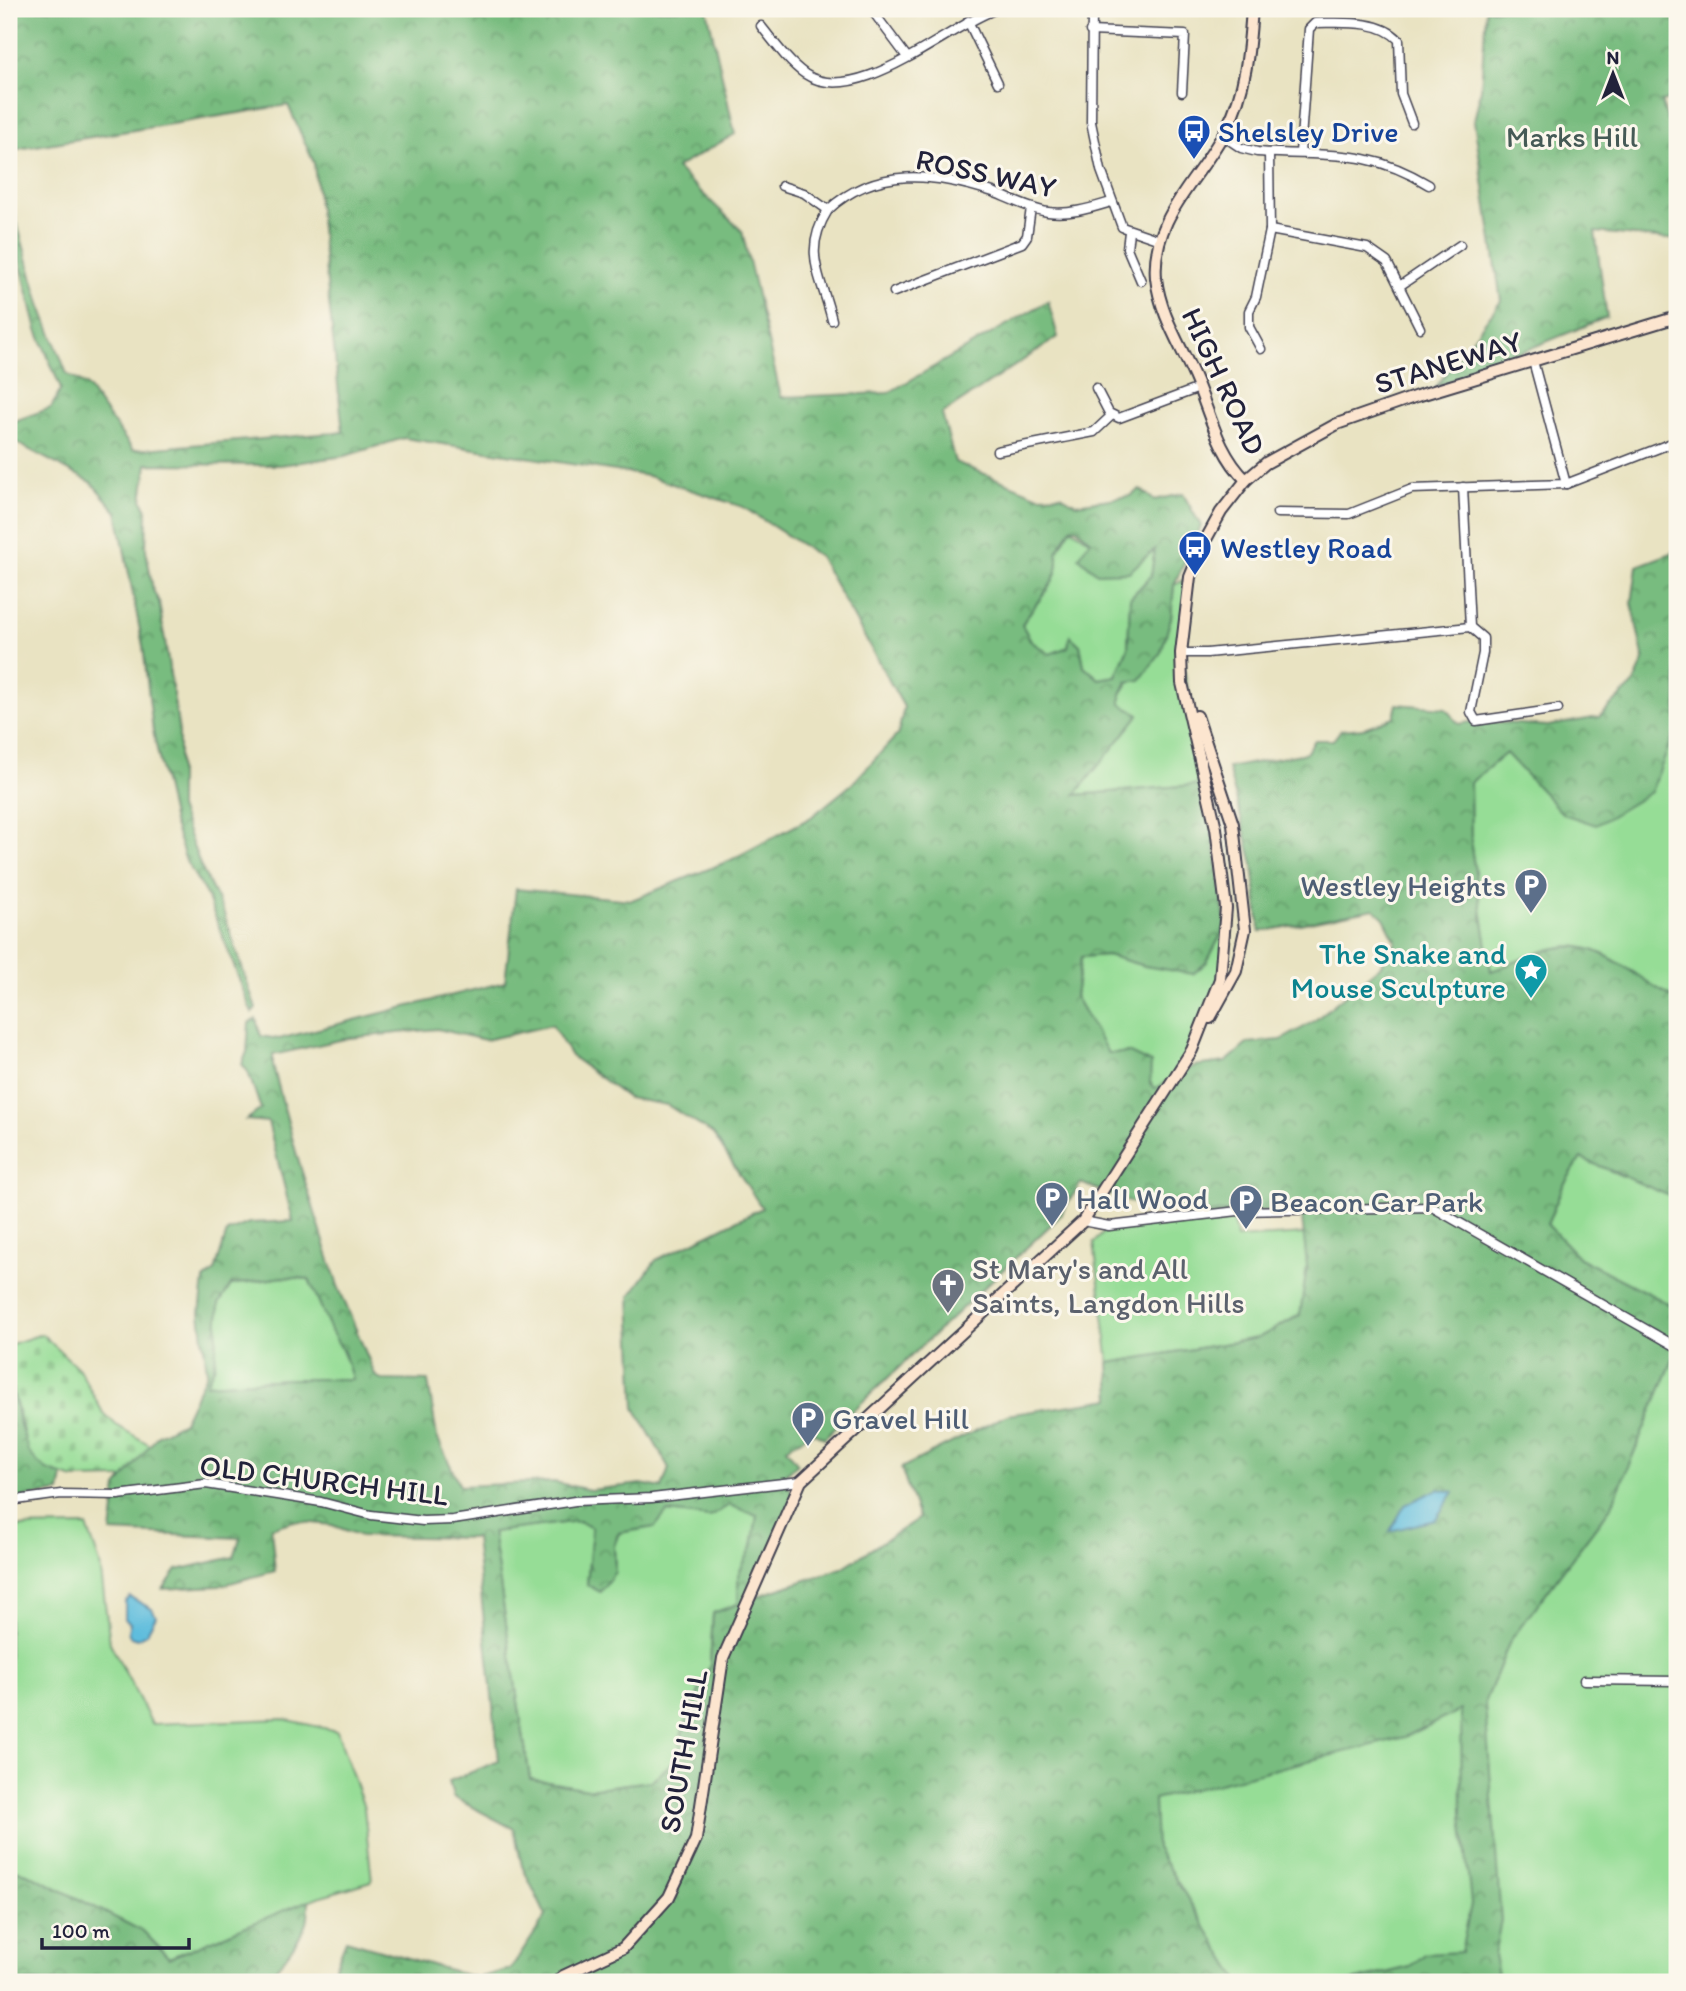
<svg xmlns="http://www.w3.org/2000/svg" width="1686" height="1991" font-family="Itim,sans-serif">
<defs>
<pattern id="forest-crowns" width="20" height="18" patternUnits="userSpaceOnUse" patternTransform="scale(1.75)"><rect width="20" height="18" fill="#78bc7f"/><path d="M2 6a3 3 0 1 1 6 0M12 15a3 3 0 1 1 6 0" fill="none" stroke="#629869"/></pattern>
<pattern id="cemetery-stones" width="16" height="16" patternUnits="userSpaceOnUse" patternTransform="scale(1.75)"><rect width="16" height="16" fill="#96dd96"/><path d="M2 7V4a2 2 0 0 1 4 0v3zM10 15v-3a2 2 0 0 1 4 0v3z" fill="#81bd82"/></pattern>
</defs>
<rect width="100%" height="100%" fill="#fbf7ec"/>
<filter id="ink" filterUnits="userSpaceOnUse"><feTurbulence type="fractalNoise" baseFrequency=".0143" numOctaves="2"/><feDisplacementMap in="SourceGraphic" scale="14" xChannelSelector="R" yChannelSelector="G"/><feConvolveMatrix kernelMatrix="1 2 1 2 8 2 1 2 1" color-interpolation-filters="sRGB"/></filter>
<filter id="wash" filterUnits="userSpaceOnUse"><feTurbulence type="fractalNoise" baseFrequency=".00686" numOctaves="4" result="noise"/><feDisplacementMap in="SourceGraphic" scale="28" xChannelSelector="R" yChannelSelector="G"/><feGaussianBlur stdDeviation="1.57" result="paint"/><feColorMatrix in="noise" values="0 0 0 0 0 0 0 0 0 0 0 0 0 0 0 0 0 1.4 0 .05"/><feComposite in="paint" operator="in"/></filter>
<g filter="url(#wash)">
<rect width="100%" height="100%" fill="#e9e3c2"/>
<g fill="#96dd96" stroke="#5c8068" stroke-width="2">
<path d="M1071,528L1090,541L1155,548L1151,576L1130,598L1128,648L1116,676L1099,679L1084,666L1080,645L1070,636L1068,647L1050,655L1032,642L1022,625C1034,601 1064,582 1057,552Z"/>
<path d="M1190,577L1181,653L1206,784L1074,795L1138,716L1120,704L1121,694L1171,618L1174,585Z"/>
<path d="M1673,735C1679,764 1681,800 1677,829C1673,857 1669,873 1674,901L1677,900V999C1642,984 1603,940 1562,947C1538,952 1514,964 1491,972L1471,847L1470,783L1506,753L1563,814Z"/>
<path d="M1226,925L1220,979L1174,1078L1155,1089L1130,1053L1108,1054L1075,996L1081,957L1107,955L1144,966Z"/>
<path d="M1581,1158L1677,1199V1308L1579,1258L1547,1225L1563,1186Z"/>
<path d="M1232,1212L1236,1238L1305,1234L1307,1266L1301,1314L1258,1338L1109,1363L1094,1243L1109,1226Z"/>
<path d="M283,1277L309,1279C316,1294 353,1369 352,1380L288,1379L206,1384L215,1365L219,1304L231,1285Z"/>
<path d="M1677,1350V1982H1240L1119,1789L1485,1703L1510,1641L1612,1505Z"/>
<path d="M729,1505L758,1514L752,1547L738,1575V1604L713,1613L710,1665L682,1732L679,1757L651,1781L588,1789L530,1779L492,1532L579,1521L592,1528L587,1585L615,1572L614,1546L618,1534L667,1512L710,1517Z"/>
<path d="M87,1526L100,1564L110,1643L152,1724L284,1719L337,1731L364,1808L372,1881L318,1897L169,1958L144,1932L27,1873L9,1869V1527Z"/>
</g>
<g fill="url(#forest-crowns)" stroke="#4d6f5d" stroke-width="2" fill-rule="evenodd">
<path d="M9,9H707L735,134L676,168L742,231L781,397L888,393L1048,301L1058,337L942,414L955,462L1039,496L1061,495L1076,504L1130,496L1140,489L1154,500L1183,494L1201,526L1174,585L1171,618L1161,652L1140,680L1127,682L1121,694V704L1139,715L1075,795L1206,784L1226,925L1207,962L1193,974L1144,966L1107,955L1081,957L1075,996L1108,1053H1130L1151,1063L1150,1084L1155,1088L1194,1066L1226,1062L1248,1043L1281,1040L1313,1022L1380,966L1396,942L1384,918L1374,909L1260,932L1253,864L1228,768L1306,753L1315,740H1333L1341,730L1364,728L1394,717L1397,704L1445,708L1459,724L1476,721L1548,726L1599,717L1633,685L1644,661L1632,603L1637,566L1677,551V755L1673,737L1651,792L1596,825L1563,814L1506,753L1470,783L1471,847L1491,971C1513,964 1540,949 1564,947C1606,942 1641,984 1677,999V1199L1581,1158L1563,1186L1547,1224L1579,1258L1677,1308V1350L1612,1505L1510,1641L1485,1703L1501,1921L1494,1955L1499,1979L1495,1982H1347L1410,1967L1425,1954L1461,1952L1471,1904L1462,1816L1461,1710L1405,1737L1154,1799L1156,1848L1240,1982H329L346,1940L477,1978L511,1969L546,1916L522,1866L514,1829L453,1797L449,1781L499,1761L475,1538L361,1536L332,1525L293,1521L271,1528L275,1571L219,1586L163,1589L177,1570L234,1557L240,1538L111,1532L117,1487L158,1435L183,1422L207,1372L200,1313L204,1280L215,1271L227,1232L249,1223L293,1221L268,1122L246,1120L261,1109L248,1072L242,1064L247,1052L249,1023L256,1019L261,1036L279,1039L505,982L516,889L632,900L731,860L810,818L852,784L898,734L904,707L819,556L743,507L648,476L404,438L345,456L280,465L147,464L142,500L147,510L146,550L153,590L159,602L179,732V808L201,867L223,911L256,1009L252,1013L207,896L186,861L173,822L153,731L143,646L117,512L91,482L9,439V423L51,408L61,389L37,330L9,217V195L40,304L67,374L86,385L133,450L343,432L314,163L288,105L11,150ZM1071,528H1077L1090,540L1079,557L1097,573L1129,572L1155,549L1151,576L1130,598L1128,648L1116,676L1099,679L1084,666L1080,645L1070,636L1068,647L1050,654L1032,642L1022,625C1034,600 1064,582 1057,552ZM552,1025L571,1056L628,1098L667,1105L713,1134L762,1208L656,1260L630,1296L635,1408L669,1468L662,1488L641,1484L590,1490L554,1482L460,1486L437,1437L428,1381L381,1380L375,1375L338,1286L297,1156L273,1066V1055L349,1038L437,1029L485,1040ZM1081,1183L1126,1201L1189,1214L1301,1209L1307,1266L1300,1315L1258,1338L1109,1363L1111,1399L1007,1415L901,1468L919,1518L842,1568L749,1599L796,1492L791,1491L784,1475L798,1464L786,1448L813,1432L824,1438L1058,1218ZM283,1277L309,1279L332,1333L344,1352L352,1379H288L206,1384L215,1365L219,1304L231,1285ZM729,1505L757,1515L752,1547L738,1575V1604L713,1613L710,1665L682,1732L679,1757L651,1781L588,1789L530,1779L492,1532L579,1521L592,1528L587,1585L600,1592L615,1572L614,1546L619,1533L655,1527L667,1512L710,1517Z"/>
<path d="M1486,9H1677V98L1661,102L1677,144V240L1595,232L1607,317L1436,387L1501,301L1474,121L1481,89Z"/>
<path d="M9,1375C20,1418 18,1458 63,1476L60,1492L9,1499Z"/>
<path d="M9,1869L27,1873L144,1932L169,1958L309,1900C309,1907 309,1915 307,1922C304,1933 272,1979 261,1982C256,1984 231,1974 220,1973L219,1982H9Z"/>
</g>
<path fill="url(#cemetery-stones)" stroke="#5c8068" stroke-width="2" d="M42,1334L79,1369L102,1411L116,1425L150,1445L124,1478L74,1479L47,1470L38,1463L28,1451L9,1375V1345Z"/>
<g fill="#5fbddd" stroke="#40708c" stroke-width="2">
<path d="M1438,1489L1454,1492L1435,1520L1390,1531L1405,1505Z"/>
<path d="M130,1597L152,1609L156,1616L147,1633L138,1639L130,1637L128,1631L130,1623L125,1619V1602Z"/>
</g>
</g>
<g filter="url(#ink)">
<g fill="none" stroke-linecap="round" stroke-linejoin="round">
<defs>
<g id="street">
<path d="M871,9L907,57"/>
<path d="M1092,9L1091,122L1101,170L1122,227L1160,240"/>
<path d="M968,21L998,83"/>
<path d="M761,26C774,42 788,62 805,74C857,109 947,26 997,9"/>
<path d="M1090,31L1185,35L1182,92"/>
<path d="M1223,136L1241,148L1257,152C1326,157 1367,147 1429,185"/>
<path d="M1300,153L1309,29L1315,23C1342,23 1379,19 1399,40L1401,94L1412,123"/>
<path d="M782,186L804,193L828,210C875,166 935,173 993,192C1011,199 1029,209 1048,212C1070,215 1091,208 1111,202"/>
<path d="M828,210C801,253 822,277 832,320"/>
<path d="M1270,230L1367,248L1387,262L1420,328"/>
<path d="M1129,232L1127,248L1141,281"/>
<path d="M1401,285L1460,245"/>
<path d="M894,292L1022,243L1027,236L1031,208"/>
<path d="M1261,349L1249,327V311L1256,297L1270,230L1269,153"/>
<path d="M1533,361L1566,484"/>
<path d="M1096,388L1109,413L1119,418L1199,388"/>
<path d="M997,451L1094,432L1111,416"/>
<path d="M1463,487L1470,627L1483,638V653L1471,712L1476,721L1558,709"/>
<path d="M1277,513L1349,514L1412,489L1566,484L1677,441"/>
<path d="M1181,653H1207L1470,627"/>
<path d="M1083,1221L1109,1226L1238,1211L1432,1207L1677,1347"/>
<path d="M9,1501L61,1494L118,1495L206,1484L321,1502L371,1515L423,1521L453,1520L575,1501L652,1498L801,1481"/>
<path d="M1584,1680L1677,1681"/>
</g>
<g id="secondary">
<path d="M1246,480C1217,452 1210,412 1194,376C1180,344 1160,314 1156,278C1151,215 1202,178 1227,127C1246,90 1249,50 1252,9"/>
<path d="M1197,716L1233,824L1245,930L1236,971L1210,1018"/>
<path d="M557,1982L563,1976L623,1948L669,1897L696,1839L723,1658L801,1481L1083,1221L1192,1050L1220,979L1226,908L1216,828L1182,683L1181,653L1190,577L1205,541L1221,512L1246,480L1266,463L1337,424L1417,396L1677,317"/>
</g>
</defs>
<use href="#street" stroke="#403f4f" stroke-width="11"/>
<use href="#secondary" stroke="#403f4f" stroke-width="14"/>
<use href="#street" stroke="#fff" stroke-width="8"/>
<use href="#secondary" stroke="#fce5cf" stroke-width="10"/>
</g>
</g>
<defs>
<symbol id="bus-pin" viewBox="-11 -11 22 30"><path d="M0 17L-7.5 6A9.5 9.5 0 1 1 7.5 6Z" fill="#1a4fb4" stroke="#fbf7ec"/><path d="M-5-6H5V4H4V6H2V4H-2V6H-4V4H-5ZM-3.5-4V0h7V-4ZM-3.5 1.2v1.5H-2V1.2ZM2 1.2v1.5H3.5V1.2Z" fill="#fff"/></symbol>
<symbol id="parking-pin" viewBox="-11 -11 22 30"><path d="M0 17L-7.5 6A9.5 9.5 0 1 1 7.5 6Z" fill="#5c6f8a" stroke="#fbf7ec"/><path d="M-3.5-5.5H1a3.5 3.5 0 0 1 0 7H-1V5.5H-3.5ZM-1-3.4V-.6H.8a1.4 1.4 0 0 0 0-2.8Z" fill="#fff"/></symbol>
<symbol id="sight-pin" viewBox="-11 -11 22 30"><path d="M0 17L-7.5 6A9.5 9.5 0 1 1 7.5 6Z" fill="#0f9aa8" stroke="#fbf7ec"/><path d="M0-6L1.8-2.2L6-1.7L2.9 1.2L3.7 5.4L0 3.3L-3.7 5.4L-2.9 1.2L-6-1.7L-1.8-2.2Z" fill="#fff"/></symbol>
<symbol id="church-pin" viewBox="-11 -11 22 30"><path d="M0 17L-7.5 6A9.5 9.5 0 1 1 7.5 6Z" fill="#6b7280" stroke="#fbf7ec"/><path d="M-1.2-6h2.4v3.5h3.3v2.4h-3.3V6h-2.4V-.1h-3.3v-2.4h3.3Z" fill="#fff"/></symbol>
</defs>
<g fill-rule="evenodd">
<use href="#bus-pin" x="1175" y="112" width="38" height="52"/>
<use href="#bus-pin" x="1176" y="528" width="38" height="52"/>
<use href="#parking-pin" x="1512" y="866" width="38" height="52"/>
<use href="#sight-pin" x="1512" y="951" width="38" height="52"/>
<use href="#parking-pin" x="1033" y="1179" width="38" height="52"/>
<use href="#parking-pin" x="1227" y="1182" width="38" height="52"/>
<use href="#church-pin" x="929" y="1266" width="38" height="52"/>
<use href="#parking-pin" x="789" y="1399" width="38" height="52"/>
</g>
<g text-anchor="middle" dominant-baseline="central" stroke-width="6" stroke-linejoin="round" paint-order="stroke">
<g font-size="30" fill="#164399" stroke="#fbf7ec" text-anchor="start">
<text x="1218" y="131">Shelsley Drive</text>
<text x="1220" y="547">Westley Road</text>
</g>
<g font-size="30" fill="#455a56" stroke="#fbf7ec">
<text x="1572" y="136">Marks Hill</text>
</g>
<g font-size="30" fill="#22223b" stroke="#fbf7ec">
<text transform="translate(986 173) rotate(12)">ROSS WAY</text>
<text transform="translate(1448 362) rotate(-17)">STANEWAY</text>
<text transform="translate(1224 381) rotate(65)">HIGH ROAD</text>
<text transform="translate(324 1480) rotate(7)">OLD CHURCH HILL</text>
<text transform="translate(683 1751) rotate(-80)">SOUTH HILL</text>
</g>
<g font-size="30" fill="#4e5e75" stroke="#fbf7ec" text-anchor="start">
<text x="1506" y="885" text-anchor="end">Westley Heights</text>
<text x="1076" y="1198">Hall Wood</text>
<text x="1270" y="1201">Beacon Car Park</text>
<text x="832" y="1418">Gravel Hill</text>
</g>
<g font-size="30" fill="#0d838f" stroke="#fbf7ec" text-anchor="end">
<text x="1506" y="953">The Snake and<tspan x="1506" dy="34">Mouse Sculpture</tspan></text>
</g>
<g font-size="30" fill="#5b616d" stroke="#fbf7ec" text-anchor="start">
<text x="972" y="1268">St Mary's and All<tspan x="972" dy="34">Saints, Langdon Hills</tspan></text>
</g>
</g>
<rect width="1686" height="1991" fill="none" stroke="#fbf7ec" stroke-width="35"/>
<g transform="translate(1613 74)" stroke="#fbf7ec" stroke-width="5" paint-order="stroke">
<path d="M0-5L12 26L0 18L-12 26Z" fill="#22223b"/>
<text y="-10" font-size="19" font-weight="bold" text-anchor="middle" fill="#22223b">N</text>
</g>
<path d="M42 1938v10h147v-10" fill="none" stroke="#22223b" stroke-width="3.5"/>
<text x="52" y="1938" font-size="21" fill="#22223b" stroke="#fbf7ec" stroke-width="5" paint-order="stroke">100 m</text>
</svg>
